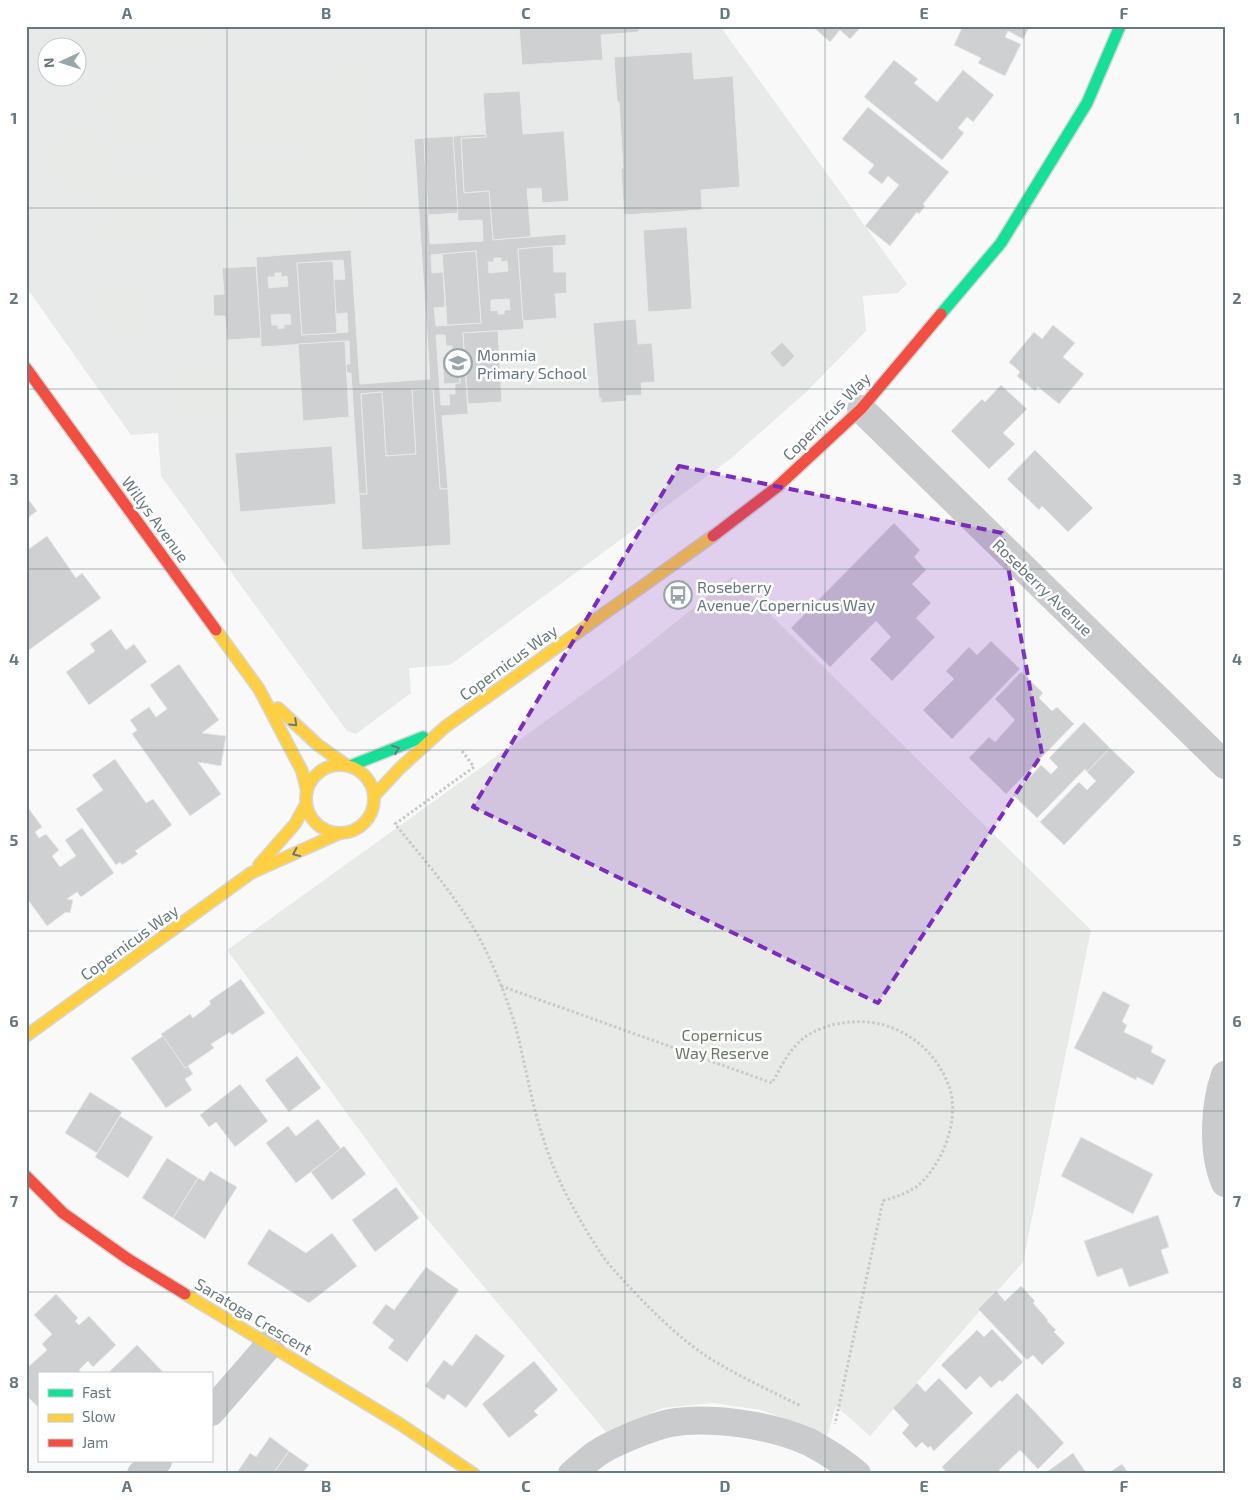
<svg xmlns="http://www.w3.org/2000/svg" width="1251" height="1500" font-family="'Exo 2',sans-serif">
<rect width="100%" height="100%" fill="#f9f9f9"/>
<path fill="#e8eae9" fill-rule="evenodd" d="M26,26H720L907,284L898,293L863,296L866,331L804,394L729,460L450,665L409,668L411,693L356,734L347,731L161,476L158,433L131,435L26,287ZM48,48H78V78H48Z"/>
<g fill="#e8eae7">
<path d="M26,26H240C190,56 135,65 78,54V48L55,47L26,34Z"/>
<path d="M367,71L371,138L234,148L229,80Z"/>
<path d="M157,79L162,145L107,149L103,83Z"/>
<path d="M75,133C98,135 114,151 106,175L163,171L168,238L105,242L101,184C98,186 95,189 91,190C54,207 24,149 75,133Z"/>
<path d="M372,148L377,216L239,224L234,157Z"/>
<path d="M134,288L148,310L137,334L110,336L96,314L107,290Z"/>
<path d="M583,336L587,386L540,389L538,360L545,359L544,339Z"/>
<path d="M239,362L243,420L183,423L179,366Z"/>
<path d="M732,577L1091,930L1023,1262L870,1436L836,1406L827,1437L802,1425L761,1410L713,1403L663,1408L606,1432L407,1195L227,950L615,671Z"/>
</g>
<g fill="#ced0d1" stroke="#e8e8e8" fill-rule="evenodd">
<path d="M519,26H639V32L601,35L603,60L522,65Z"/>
<path d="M812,26H862L850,39L840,30L830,42Z"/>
<path d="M963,26H1030L1023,39L1008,31L1005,37L1021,44L1005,76L978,63L981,58L954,45Z"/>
<path d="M692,52L694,79L733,76L740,187L701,190L702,210L624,215L621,169L623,168L619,102H617L614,57Z"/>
<path d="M894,60L918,79L914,83L937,102L963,70L994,95L973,122L967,117L958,128L964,133L942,160L864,97Z"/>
<path d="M520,91L523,134L564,131L569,201L542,203L541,188L527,189L531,237L493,240L489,191L464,193L461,138L486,137L483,93Z"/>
<path d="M868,107L949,172L923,204L925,206L919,214L917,212L890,246L865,226L899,185L888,176L882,184L868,173L874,165L842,139Z"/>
<path d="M486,134V137L461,138L464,193L489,191L493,240L566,234V245L518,249L524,329L463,333L468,414L442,416L448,489H440L433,389L412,390L416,454L386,456L382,392L361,394L367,494H359L351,373H347L346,364H350L349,341L261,347L256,257L351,250L360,384L430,379L414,139L424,138L430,244L483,241L482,220L458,221L453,136ZM476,251L481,323L436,326L434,308L445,307L443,272L432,273L431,255ZM494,258H501V262L507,261L508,271L489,273L488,262H494ZM343,260L345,279L333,280L336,314L347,313L348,332L302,335L297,263ZM275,273H281V277L287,276L288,286L269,288L268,277H275ZM509,299L510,310H504V314H498V310L491,311V300ZM290,314L291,324L284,325V328L278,329V325H272L271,315ZM436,335H445L446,346H452L453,356H459L460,383H455V394H449L450,405H441Z"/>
<path d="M453,136L458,213L428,215L424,138Z"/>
<path d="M687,227L692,309L648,312L643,230Z"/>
<path d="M553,246L554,272H566L567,293L555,294L557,318L523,321L518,249Z"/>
<path d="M476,251L481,323L447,325L442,254Z"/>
<path d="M333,261L337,333L302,335L297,263Z"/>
<path d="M256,266L261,338L227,340L225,316H214L213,295L224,294L222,268Z"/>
<path d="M636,319L638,344L652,343L655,382L641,383L642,395L626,396L627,401L601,403V398H599L593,323Z"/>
<path d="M1053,325L1075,343L1063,357L1084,374L1059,404L1038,387L1035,391L1017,376L1020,372L1009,362L1034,332L1042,339Z"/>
<path d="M498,331L502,402L468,404L463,333Z"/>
<path d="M345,341L349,417L303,421L298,344Z"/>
<path d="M782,342L795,356L783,368L770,353Z"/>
<path d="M459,356L460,383L444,384L442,357Z"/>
<path d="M1001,385L1027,409L1003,433L1015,444L989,469L951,431L982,399L985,402Z"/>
<path d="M433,389L440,489H448L451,545L362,550L359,494H367L361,394L382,392L386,456L416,454L412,390Z"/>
<path d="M332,446L336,504L240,512L235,453Z"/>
<path d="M1035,450L1093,508L1068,532L1042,506L1039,510L1007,479Z"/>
<path d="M26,496L37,511L26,519Z"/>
<path d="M894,523L920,550L914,557L926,570L912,584L931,603L916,618L935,637L892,681L870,659L891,637L876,621L830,667L791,628Z"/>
<path d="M47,536L76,578L82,573L101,598L26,652V551Z"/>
<path d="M111,629L126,650L134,644L147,662L89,705L66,672L95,651L90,644Z"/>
<path d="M991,641L1020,669L952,739L923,710L954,679L946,671L969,647L977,655Z"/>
<path d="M179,664L219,720L202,733L226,736L221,766L198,762L221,794L190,816L132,734L137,730L130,720L149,707L156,717L167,709L150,685Z"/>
<path d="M1021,672L1043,693L1039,698L1052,711L1057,707L1074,724L1006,794L969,758L989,737L995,742L1015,720L995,699Z"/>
<path d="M1084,722L1110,748L1087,772L1085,769L1037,818L1013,795L1041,765L1051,774L1058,767L1049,758Z"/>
<path d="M1110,748L1135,772L1064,845L1040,822L1079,782L1087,790L1096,781L1087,772Z"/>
<path d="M115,759L146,803L153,799L172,825L135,851L138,854L122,865L120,862L116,865L76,809L103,790L92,775Z"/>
<path d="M27,806L42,827L35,832L39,838L46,834L59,850L52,856L60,867L76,856L65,840L82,828L114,873L81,897L77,892L67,899L73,900L70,913L66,912L47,926L26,897Z"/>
<path d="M241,979L265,1013L232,1035L230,1032L211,1044L214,1048L185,1068L161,1034L190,1014L193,1018L211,1004L209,1001Z"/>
<path d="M1103,991L1130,1005L1122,1022L1127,1025L1124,1032L1153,1046L1151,1052L1166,1060L1153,1085L1137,1077L1136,1080L1074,1048Z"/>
<path d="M163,1036L185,1068L188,1066L193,1074L185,1079L192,1090L166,1108L131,1058Z"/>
<path d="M297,1056L321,1088L289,1112L265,1080Z"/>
<path d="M240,1084L268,1121L235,1147L216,1122L209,1127L200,1115Z"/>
<path d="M90,1092L122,1112L97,1153L65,1133Z"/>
<path d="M120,1116L153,1137L128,1178L95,1157Z"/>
<path d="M318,1119L341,1149L296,1183L266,1143L288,1126L296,1136Z"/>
<path d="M1081,1137L1153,1174L1133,1214L1061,1176Z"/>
<path d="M344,1146L366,1174L332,1200L311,1172Z"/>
<path d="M167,1158L198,1178L173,1218L142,1198Z"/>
<path d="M210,1171L237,1187L205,1239L173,1218L198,1178L204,1181Z"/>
<path d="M396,1187L419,1218L375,1252L352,1220Z"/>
<path d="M1158,1215L1169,1247L1161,1250L1169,1273L1129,1287L1122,1268L1097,1277L1084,1241Z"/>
<path d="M269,1229L306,1253L332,1233L357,1266L309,1303L247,1264Z"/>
<path d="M426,1267L459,1290L407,1362L388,1348L394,1340L372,1323L386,1304L394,1310Z"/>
<path d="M1021,1286L1035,1301L1033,1303L1048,1320L1047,1321L1056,1330L1054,1332L1065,1343L1042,1365L1033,1355L1027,1360L978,1309L996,1291L1005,1301Z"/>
<path d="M56,1294L78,1318L75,1321L79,1325L89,1316L116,1345L93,1367L88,1361L79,1370L83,1374H39V1408L26,1395V1369L47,1350L42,1344L52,1334L34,1315Z"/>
<path d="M992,1329L1023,1362L1002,1382L1000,1380L991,1388L980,1376L966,1390L941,1365L977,1330L984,1337Z"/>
<path d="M476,1334L505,1356L466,1408L448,1394L444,1400L425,1386L444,1360L452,1366Z"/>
<path d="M137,1345L165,1374H107Z"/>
<path d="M534,1361L558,1390L534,1411L538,1415L509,1438L482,1404Z"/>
<path d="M939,1378L973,1413L934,1451L930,1446L928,1448L922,1442L916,1448L902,1433L909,1425L893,1408L917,1383L925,1392Z"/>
<path d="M1017,1393L1064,1443L1038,1469L1020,1450L999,1470L1003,1474H948L942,1467Z"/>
<path d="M270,1437L289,1451L273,1474H236L250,1453L256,1457Z"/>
<path d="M289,1451L309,1465L302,1474H273Z"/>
<path d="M1073,1453L1087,1474H1044Z"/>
<path d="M1122,1464L1129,1474H1107Z"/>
</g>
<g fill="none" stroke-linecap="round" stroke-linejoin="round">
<defs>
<g id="fast">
<path d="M941,314L1001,243L1087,103L1120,26"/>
<path d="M350,766L423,737"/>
</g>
<g id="slow">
<path d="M216,630L259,689L302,771L307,791"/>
<path d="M278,708L318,745L346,765"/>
<circle cx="340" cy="799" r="34"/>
<path d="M374,796L399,769L445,727L713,536"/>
<path d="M259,865L295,824L306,804"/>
<path d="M26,1036L251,873L340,833"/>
<path d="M185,1294L400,1424L474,1474"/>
</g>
<g id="jam">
<path d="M26,368L216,630"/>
<path d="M713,536L777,487L861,409L941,314"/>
<path d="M26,1176L63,1213L128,1259L185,1294"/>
</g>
</defs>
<use href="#fast" stroke="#d5d6d7" stroke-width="14"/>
<use href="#slow" stroke="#d5d6d7" stroke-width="14"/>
<use href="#jam" stroke="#d5d6d7" stroke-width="14"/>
<g stroke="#c8c9ca" stroke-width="3" stroke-dasharray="2.5 2.5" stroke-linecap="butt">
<path d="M462,751L474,767L395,824C429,866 464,905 487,953C501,983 514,1016 521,1049C528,1080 534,1111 544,1141C557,1182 580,1222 604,1258C610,1266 617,1273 624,1281C650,1309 678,1338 711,1359C740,1377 771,1391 801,1406"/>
<path d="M501,986L772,1083C781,1067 789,1049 805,1037C818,1028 836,1023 851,1022C896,1018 936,1047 950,1089C959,1119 944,1159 923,1181C912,1192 898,1196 883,1201L835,1424"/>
</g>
<g stroke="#cacbcc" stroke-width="28">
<path d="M861,409L1225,765"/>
<path d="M1225,1075C1214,1105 1212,1153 1225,1183"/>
<path d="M211,1412L270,1344"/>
<path d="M141,1474L158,1461"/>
<path d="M572,1474C580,1467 588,1460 596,1454C612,1443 651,1427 670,1423C710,1416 772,1425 809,1442C826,1451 842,1461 857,1474"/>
</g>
<use href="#fast" stroke="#16e098" stroke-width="11"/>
<use href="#slow" stroke="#ffcf43" stroke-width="11"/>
<use href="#jam" stroke="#f24e42" stroke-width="11"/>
</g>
<defs><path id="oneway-chevron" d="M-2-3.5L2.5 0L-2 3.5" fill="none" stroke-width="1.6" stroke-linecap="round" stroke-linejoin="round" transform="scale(1.25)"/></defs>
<g stroke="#677880">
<use href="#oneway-chevron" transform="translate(294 723) rotate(44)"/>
<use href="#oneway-chevron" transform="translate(396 749) rotate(-21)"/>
<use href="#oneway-chevron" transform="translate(296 853) rotate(156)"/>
</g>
<path fill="#7b2cbf" fill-opacity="0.2" stroke="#7b2cbf" stroke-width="4" stroke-dasharray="10 6" stroke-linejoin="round" d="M679,466L1002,533L1042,754L878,1003L473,807Z"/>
<path fill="none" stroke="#677880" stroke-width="1" stroke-opacity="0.55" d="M227,26V1474M426,26V1474M625,26V1474M825,26V1474M1024,26V1474M26,208H1225M26,389H1225M26,569H1225M26,750H1225M26,931H1225M26,1111H1225M26,1292H1225"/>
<defs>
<symbol id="school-ring" viewBox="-11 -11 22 22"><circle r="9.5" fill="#fff" stroke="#9aa5aa" stroke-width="1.5"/><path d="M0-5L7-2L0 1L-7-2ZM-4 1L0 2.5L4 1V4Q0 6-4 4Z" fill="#9aa5aa"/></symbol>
<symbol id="bus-ring" viewBox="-11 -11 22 22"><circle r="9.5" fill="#fff" stroke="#9aa5aa" stroke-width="1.5"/><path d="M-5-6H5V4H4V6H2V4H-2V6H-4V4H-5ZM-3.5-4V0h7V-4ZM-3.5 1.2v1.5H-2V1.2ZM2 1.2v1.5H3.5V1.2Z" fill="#9aa5aa"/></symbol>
</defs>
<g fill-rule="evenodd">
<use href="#school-ring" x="442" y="347" width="32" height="32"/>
<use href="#bus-ring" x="662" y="579" width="32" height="32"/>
</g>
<g text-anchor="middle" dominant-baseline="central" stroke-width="5" stroke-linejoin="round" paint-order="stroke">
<g font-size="16" fill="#677880" stroke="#fff" text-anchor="start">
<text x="477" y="354">Monmia<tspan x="477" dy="18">Primary School</tspan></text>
<text x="697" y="586">Roseberry<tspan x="697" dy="18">Avenue/Copernicus Way</tspan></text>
</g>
<g font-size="16" fill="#677880" stroke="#fff">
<text transform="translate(826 416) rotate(-45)">Copernicus Way</text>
<text transform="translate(156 519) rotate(54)">Willys Avenue</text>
<text transform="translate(1043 587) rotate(44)">Roseberry Avenue</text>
<text transform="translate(508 662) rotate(-36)">Copernicus Way</text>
<text transform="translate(129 942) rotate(-36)">Copernicus Way</text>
<text transform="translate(254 1316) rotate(31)">Saratoga Crescent</text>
</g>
<g font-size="16" fill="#6b7966" stroke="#fff">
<text x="722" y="1034">Copernicus<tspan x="722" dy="18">Way Reserve</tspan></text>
</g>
</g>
<rect width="1251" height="1500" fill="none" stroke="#ffffff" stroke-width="55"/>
<rect x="38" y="1372" width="175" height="90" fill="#ffffff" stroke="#c2c9cc"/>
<rect x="48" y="1389" width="25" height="8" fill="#16e098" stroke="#c2c9cc"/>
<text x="82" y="1398" font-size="15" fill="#677880">Fast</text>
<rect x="48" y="1414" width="25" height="8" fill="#ffcf43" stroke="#c2c9cc"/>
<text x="82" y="1422" font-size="15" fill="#677880">Slow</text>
<rect x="48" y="1439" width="25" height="8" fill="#f24e42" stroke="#c2c9cc"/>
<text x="82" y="1448" font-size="15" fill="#677880">Jam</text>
<g transform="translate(62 62) rotate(266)"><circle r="24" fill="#ffffff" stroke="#c2c9cc"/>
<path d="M0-4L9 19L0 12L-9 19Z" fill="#9aa5aa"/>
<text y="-8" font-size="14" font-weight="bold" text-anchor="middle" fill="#677880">N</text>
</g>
<rect x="28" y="28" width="1196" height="1444" fill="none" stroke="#677880" stroke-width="2"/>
<g font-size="16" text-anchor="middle" font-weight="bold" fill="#677880">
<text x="127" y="19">A</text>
<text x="326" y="19">B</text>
<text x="526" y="19">C</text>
<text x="725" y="19">D</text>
<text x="924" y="19">E</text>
<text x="1124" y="19">F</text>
<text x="14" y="124">1</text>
<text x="1237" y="124">1</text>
<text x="14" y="304">2</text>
<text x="1237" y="304">2</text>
<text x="14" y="485">3</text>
<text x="1237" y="485">3</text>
<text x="14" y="665">4</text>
<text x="1237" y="665">4</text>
<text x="14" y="846">5</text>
<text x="1237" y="846">5</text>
<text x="14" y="1027">6</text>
<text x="1237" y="1027">6</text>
<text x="14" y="1207">7</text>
<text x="1237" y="1207">7</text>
<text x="14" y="1388">8</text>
<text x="1237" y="1388">8</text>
<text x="127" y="1492">A</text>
<text x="326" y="1492">B</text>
<text x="526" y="1492">C</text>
<text x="725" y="1492">D</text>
<text x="924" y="1492">E</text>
<text x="1124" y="1492">F</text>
</g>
</svg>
